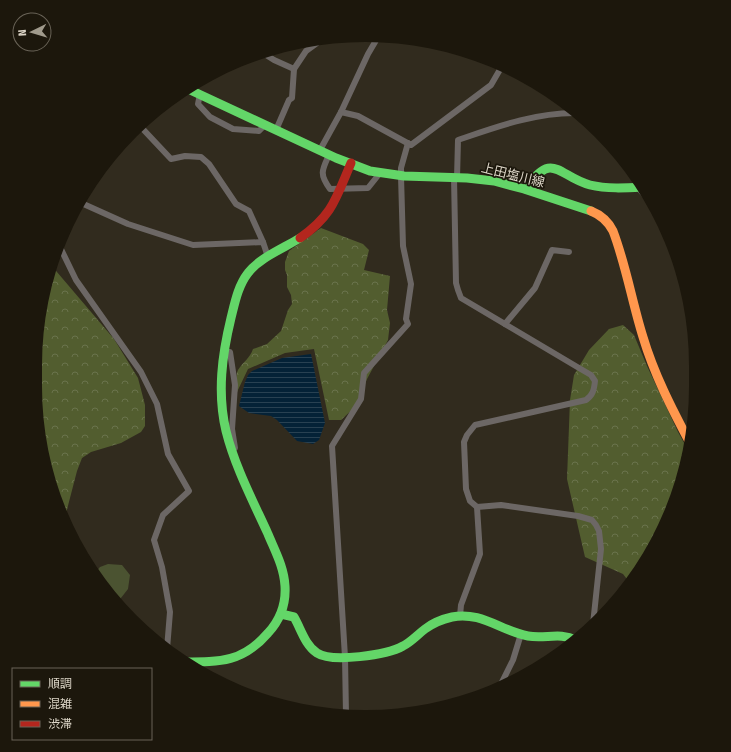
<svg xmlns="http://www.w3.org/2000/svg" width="731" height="752" font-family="'Fira Sans Condensed','Noto Sans JP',sans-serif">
<defs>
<pattern id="forest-crowns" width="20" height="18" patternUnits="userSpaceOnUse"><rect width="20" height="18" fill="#525d2f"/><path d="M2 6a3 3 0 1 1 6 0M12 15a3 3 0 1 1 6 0" fill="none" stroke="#6a734c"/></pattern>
<pattern id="water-rules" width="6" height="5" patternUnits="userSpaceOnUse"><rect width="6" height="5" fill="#042237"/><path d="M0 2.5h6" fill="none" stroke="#284152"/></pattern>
</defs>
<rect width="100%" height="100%" fill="#312b1e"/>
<g fill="url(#forest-crowns)">
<path d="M321,228L363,244L369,250L364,270L390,276L387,310L390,323L388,340L367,379L356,406L341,420H329L314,349L285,353L248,369L237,392C237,385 235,376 238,370C243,362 250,358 253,349L267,344L281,331L288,310L292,304L291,295L287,287V275L285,270V262L289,251Z"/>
<path d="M51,265L114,339L138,378L145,405V426L141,432L121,443L91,452L82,458L77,471L64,521L60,513L41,451L38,322Z"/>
<path d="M623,325L634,335L647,366L678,432L688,450L679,493L652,552L630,583L623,574L585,557L567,479L570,400L574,375L589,350L609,329Z"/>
</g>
<path fill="#4b5331" d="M108,564L122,565L130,575L128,589L117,603L94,574L100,567Z"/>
<path fill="url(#water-rules)" d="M311,354L325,423L319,440L313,444L297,441L277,420L271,416L249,413L239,406L245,382L248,375L252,371L282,358Z"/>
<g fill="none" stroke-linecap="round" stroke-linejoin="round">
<g stroke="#6c6765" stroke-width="6">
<path d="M263,53L274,60L294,69"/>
<path d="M200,94L198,104L210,117L233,129L259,131L265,125"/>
<path d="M341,112L358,116L411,145L491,85L502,66"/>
<path d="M140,126L171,159L185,156L201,157L209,164L236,204L249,211L263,242"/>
<path d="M276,130L289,100L292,98L294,69L306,51L321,40"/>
<path d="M320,150L341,112L368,54L378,37"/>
<path d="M329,155C322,170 319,174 330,189L368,188L380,173"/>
<path d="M627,164L630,169"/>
<path d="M454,177L456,283L458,290L461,298L579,368L591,375L595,381C594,390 593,395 586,400L475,425L467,435L464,442L466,489L470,501L477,507L501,505L578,516L592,520L596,525L599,531L601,549L593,624"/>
<path d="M457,178L458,140C496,127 537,112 578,113"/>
<path d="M637,187L653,204"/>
<path d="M79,202L128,224L193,245L263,242L268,257"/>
<path d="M59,245L76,280L141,372L157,404L168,454L189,491L163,515L154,540L162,567L170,612L167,649"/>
<path d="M679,265V268"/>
<path d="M505,324L535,288L552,250L569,252"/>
<path d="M224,352H230L235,385L232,429L235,448L233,449"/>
<path d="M460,616L461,605L480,554L477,507"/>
<path d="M499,688L513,660L521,634"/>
<path d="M346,715L345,657L332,446L361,399L364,373L408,324L406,319L411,284L403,246L401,176V168L408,143"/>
</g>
<g stroke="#63d668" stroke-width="9">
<path d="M188,89L336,158L370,171L404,176L467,178L494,181L524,189L591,211"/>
<path d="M526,189C552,149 559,177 590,185C607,189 625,188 642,187"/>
<path d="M281,614L294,617C301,629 305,645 317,653C332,663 387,655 403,646C411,642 417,635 425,629C433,623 443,619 452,617C481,611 501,631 528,636C545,639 560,632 576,640"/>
<path d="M184,662C221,662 243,662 268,633C280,620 286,603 285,586C284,567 275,551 268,534C253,501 235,467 226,431C217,393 222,355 231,318C235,302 238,286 248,273C259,258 284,248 300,238"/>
</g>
<path stroke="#ff974d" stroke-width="9" d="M591,211C601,215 608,221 613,231C626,265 632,302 643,337C654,374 672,409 690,443"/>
<path stroke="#b3261e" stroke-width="9" d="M300,238C333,215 336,198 351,163"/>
</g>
<g text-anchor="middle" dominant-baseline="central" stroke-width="3.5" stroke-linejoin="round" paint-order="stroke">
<g font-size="13" fill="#dcd5c7" stroke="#1c170c">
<text transform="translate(513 175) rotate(14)">上田塩川線</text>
</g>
</g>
<path d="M0 0H731V752H0ZM365 42H366A323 323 0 0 1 689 365V387A323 323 0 0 1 366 710H365A323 323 0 0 1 42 387V365A323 323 0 0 1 365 42Z" fill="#1c170c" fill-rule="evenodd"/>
<rect x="12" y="668" width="140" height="72" fill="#1c170c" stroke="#696357"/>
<rect x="20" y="681" width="20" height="6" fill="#63d668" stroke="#696357"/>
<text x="48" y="688" font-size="12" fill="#dcd5c7">順調</text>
<rect x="20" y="701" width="20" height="6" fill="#ff974d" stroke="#696357"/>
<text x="48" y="708" font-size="12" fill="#dcd5c7">混雑</text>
<rect x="20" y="721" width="20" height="6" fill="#b3261e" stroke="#696357"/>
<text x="48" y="728" font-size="12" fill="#dcd5c7">渋滞</text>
<g transform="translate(32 32) rotate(265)"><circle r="19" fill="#1c170c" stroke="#696357"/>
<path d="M0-3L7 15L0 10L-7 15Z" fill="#a09a8c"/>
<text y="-6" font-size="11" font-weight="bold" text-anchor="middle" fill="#dcd5c7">N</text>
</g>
</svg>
